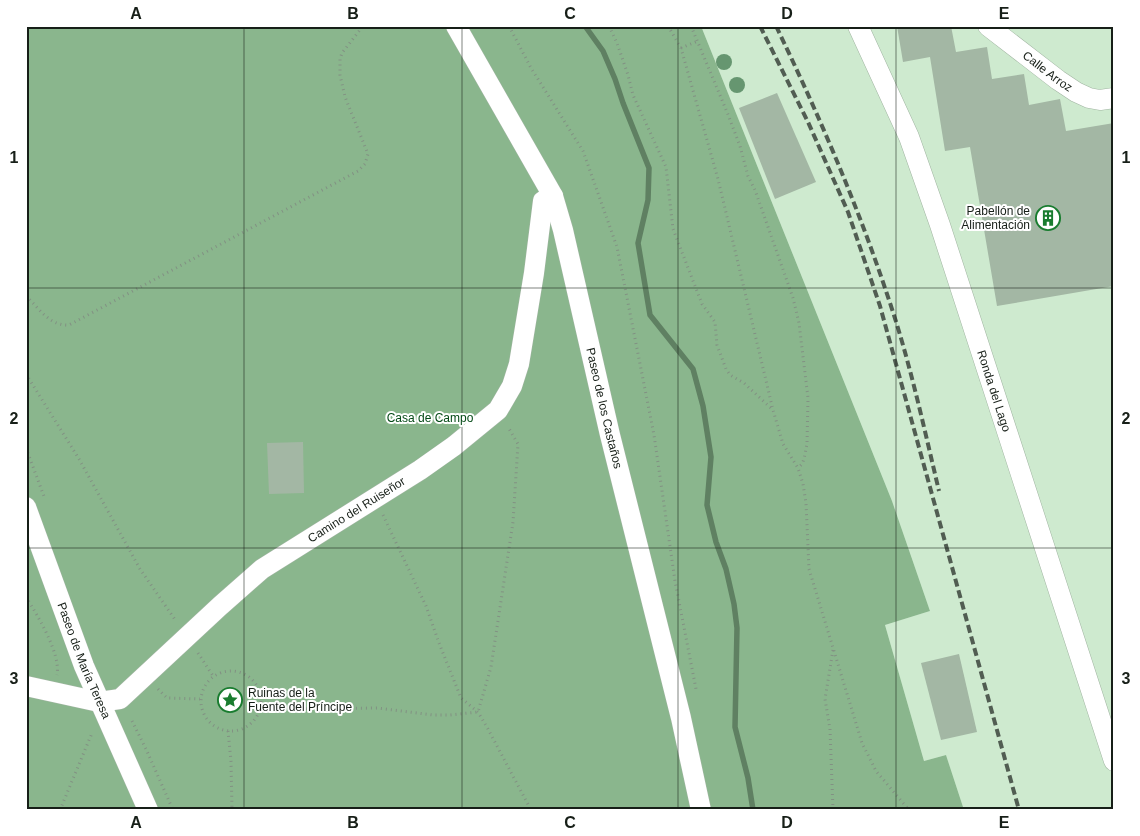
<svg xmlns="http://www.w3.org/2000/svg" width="1140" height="836" font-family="Helvetica,sans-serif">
<rect width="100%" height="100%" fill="#def3df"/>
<path fill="#ceeacf" d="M701,26H1114V810H964L946,755L924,761L885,625L930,611L892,501Z"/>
<path fill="#8ab68d" d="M26,26H701L892,501L930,611L885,625L924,761L946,755L964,810H26Z"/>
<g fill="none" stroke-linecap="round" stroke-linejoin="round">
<path stroke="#5f8062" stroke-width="5.5" d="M585,26L603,51L615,79L623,103L649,168L648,200L638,243L650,315L693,369L703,406L711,457L707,505L716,542L726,569L734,604L737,628L735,727L748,778L753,810"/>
</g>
<g fill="#a3b7a4">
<path d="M897,26H951L956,52L987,47L992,79L1024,74L1029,105L1060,99L1066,131L1114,123V286L997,306L970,147L945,151L930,57L903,62Z"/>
<path d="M777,93L816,182L775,199L739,108Z"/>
<path d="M303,442L304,493L269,494L267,443Z"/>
<path d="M959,654L977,732L941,740L921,663Z"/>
</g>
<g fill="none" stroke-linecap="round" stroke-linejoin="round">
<defs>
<g id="minor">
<path id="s1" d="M456,26L553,196L563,230L610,435L681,718L701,810"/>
<path id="s2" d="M858,26L909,137L940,225L1114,761"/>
<path id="s3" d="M988,26L1058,80L1076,92L1089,98L1100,100L1114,98"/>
<path id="s4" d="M26,507L84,666L148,810"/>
<path id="s5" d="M26,686L99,702L120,699L220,606L262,569L420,470L454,446L498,410L512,386L519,364L534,273L543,201L553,196"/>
</g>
</defs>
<use href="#minor" stroke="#a1b5a2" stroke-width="21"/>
<g stroke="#829183" stroke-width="3" stroke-dasharray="1 4" stroke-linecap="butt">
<path d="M509,26L531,68L583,151L617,247L654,435L675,581L696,689"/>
<path d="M609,26L617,43L628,75L633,95L666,167L673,229L702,304L715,322L717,345L726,369L730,375L744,383L773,410"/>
<path d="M668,26L681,48L718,179L773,410L783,444L798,468L803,484L806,503L809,569L862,743L876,771L909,810"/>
<path d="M691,26L727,112L740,146L748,176L755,190L793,298L799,323L808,398L807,444L804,459L802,464L798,468"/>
<path d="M681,48L698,41"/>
<path d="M26,296C39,308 49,326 69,325L358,171L365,164L368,154L345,97L340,75V59L342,53L363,26"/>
<path d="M26,374L79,459L140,569L176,621"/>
<path d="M26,448L45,499"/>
<path d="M383,515L426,606L439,643L461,698L478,712L488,729L531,810"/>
<path d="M26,597C38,616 61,654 57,675"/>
<path d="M198,653L213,676"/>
<circle cx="231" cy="701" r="30"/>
<path d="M158,689L167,698L200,699"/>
<path d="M261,707L293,709L377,708L433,715H450L478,712L491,667L513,522L518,444L508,427"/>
<path d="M132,721L146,749L173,810"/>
<path d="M228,731L231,761L232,810"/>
<path d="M60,810L92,733"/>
<path d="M833,810L830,729L825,699L833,650"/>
</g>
<use href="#minor" stroke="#fff" stroke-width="20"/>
<g stroke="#515d52" stroke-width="4" stroke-dasharray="8 4" stroke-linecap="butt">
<path d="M760,26L808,122L848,212L880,306L1019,810"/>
<path d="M776,26C819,115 858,206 889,300C910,362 924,428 939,491"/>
</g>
</g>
<g fill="#669670">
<circle cx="724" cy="62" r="8"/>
<circle cx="737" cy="85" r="8"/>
</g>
<path fill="none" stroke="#171f18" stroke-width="1" stroke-opacity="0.55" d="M244,26V810M462,26V810M678,26V810M896,26V810M26,288H1114M26,548H1114"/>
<defs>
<symbol id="building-ring" viewBox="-11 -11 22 22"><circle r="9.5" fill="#fff" stroke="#197c2f" stroke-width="1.5"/><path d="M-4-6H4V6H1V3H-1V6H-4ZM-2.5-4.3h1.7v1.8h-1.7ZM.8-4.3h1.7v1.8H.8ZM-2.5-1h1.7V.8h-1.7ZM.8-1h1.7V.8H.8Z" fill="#197c2f"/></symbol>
<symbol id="sight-ring" viewBox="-11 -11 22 22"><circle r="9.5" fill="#fff" stroke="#197c2f" stroke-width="1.5"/><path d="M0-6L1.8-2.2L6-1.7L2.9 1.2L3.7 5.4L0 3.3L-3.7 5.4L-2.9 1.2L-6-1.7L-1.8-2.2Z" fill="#197c2f"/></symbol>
</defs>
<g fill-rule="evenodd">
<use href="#building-ring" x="1034" y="204" width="28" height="28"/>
<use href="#sight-ring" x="216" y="686" width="28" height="28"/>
</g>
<g text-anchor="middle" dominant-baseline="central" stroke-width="4" stroke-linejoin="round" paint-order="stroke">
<g font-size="12" fill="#171f18" stroke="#fff">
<text stroke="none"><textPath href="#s3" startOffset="75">Calle Arroz</textPath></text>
<text stroke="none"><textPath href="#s2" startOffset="390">Ronda del Lago</textPath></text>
<text stroke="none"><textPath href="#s1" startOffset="414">Paseo de los Castaños</textPath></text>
<text stroke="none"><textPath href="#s5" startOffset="400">Camino del Ruiseñor</textPath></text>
<text stroke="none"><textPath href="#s4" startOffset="164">Paseo de María Teresa</textPath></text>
</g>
<g font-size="12" fill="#171f18" stroke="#fff" text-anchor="end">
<text x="1030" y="211">Pabellón de<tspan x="1030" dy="14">Alimentación</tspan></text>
<text x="248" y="693" text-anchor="start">Ruinas de la<tspan x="248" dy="14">Fuente del Príncipe</tspan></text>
</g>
<g font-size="12" fill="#044a16" stroke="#fff">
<text x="430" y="418">Casa de Campo</text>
</g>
</g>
<rect width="1140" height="836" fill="none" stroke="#ffffff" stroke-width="55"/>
<rect x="28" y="28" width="1084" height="780" fill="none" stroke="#171f18" stroke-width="2"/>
<g font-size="16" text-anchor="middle" font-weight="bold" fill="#171f18">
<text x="136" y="19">A</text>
<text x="353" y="19">B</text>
<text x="570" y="19">C</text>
<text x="787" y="19">D</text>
<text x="1004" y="19">E</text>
<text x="14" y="163">1</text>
<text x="1126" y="163">1</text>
<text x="14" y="424">2</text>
<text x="1126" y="424">2</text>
<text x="14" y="684">3</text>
<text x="1126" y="684">3</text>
<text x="136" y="828">A</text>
<text x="353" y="828">B</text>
<text x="570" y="828">C</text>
<text x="787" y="828">D</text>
<text x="1004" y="828">E</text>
</g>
</svg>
